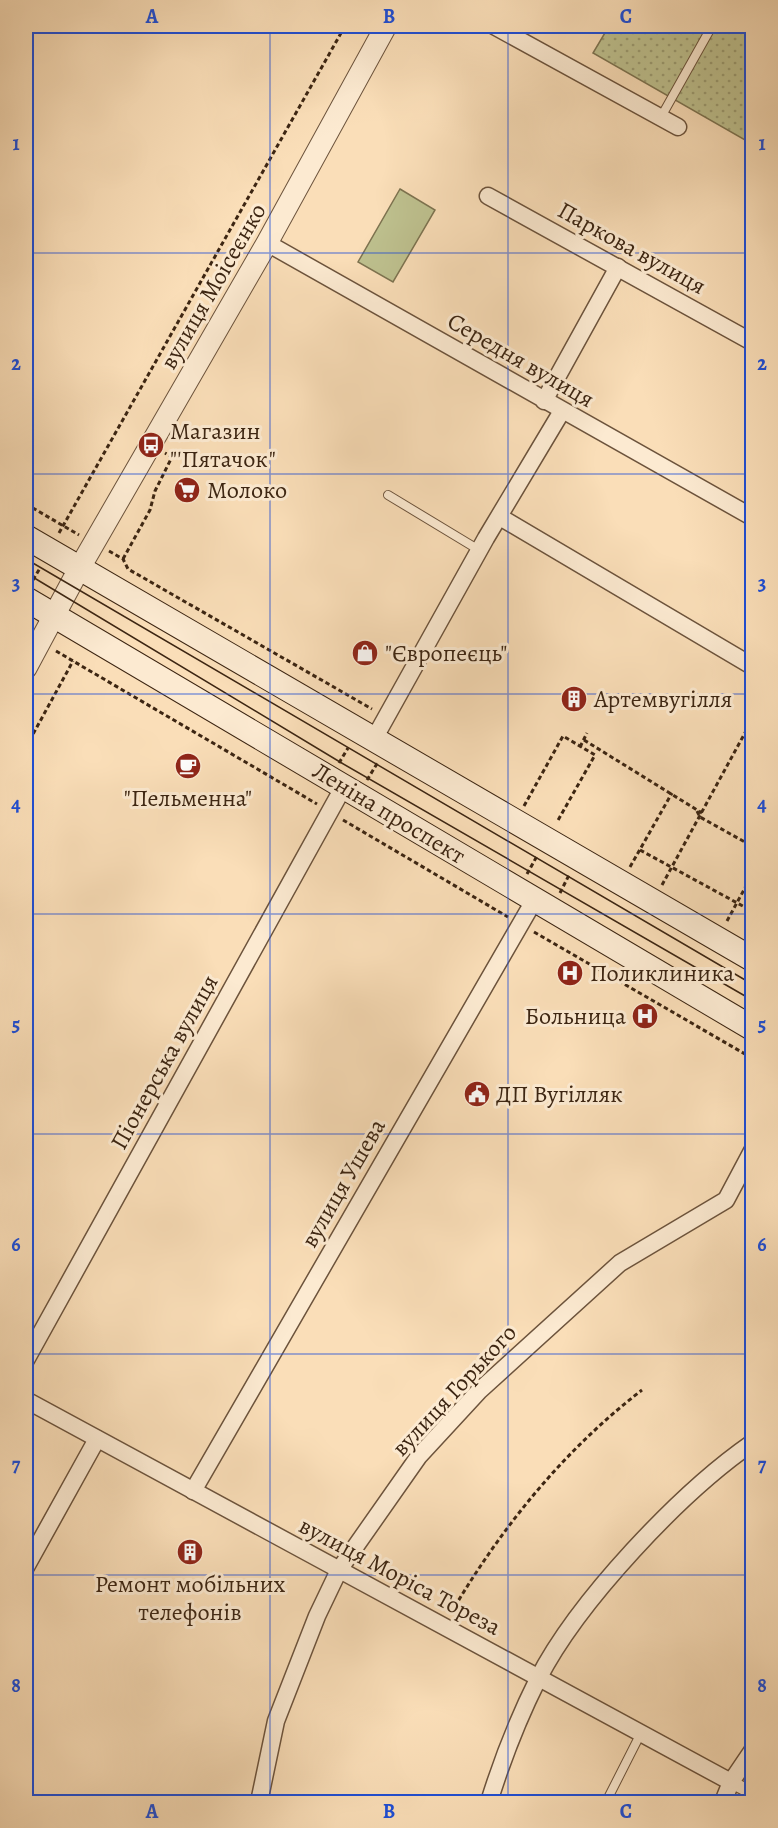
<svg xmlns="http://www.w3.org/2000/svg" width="778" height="1828" font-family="Alegreya,serif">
<defs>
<pattern id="park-dots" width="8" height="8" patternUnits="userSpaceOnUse" patternTransform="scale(1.5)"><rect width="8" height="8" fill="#bec18f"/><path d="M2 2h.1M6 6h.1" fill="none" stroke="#9c9d73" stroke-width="1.8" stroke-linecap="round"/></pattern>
</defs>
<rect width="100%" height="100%" fill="#fadeb8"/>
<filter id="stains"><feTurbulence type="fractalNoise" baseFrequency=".00333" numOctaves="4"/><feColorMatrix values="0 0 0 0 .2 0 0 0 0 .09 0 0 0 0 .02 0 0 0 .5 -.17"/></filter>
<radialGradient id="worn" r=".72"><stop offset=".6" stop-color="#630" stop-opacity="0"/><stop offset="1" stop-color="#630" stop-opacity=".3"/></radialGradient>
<path fill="url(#park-dots)" stroke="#7d7350" stroke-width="1.5" d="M609,26H752V144L593,53Z"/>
<path fill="#bec18f" stroke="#7d7350" stroke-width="1.5" d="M400,189L435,210L393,282L358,262Z"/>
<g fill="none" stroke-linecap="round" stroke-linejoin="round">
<defs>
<g id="service">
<path d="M661,117L712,26"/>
<path d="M388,495L479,550"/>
<path d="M606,1802L641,1733"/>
</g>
<path id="pedestrian" d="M731,1782L752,1793"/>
<g id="minor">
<path d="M494,26L678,127"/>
<path d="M488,196L752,342"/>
<path d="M267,243L752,517"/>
<path d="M544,401L618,267"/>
<path d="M500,517L752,666"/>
<path d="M374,739L486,538L562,411"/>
<path d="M26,1360L344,786"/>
<path d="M26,1400L731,1782"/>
<path d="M193,1491L535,899"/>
<path d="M26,1567L97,1439"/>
<path d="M259,1802L276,1721L317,1616L339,1570L419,1456L479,1391L620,1263L726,1200L752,1151"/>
<path d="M489,1802C502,1760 518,1719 538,1679C578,1601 680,1493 752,1443"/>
<path d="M723,1802L731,1782L752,1751"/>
</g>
<path id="tertiary" d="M26,668L79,569L267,243L386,26"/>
<g id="secondary">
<path d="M26,537L752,959"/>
<path d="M26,599L752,1028"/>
</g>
</defs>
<use href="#service" stroke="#6c533c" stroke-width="10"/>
<use href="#pedestrian" stroke="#6c533c" stroke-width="14"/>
<use href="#minor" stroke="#6c533c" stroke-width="19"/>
<use href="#tertiary" stroke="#6c533c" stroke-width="23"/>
<use href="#secondary" stroke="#3c2512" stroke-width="26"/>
<g stroke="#3c2512" stroke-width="3" stroke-dasharray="4.5 3" stroke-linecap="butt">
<path d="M26,504L79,535"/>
<path d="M59,533L345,26"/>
<path d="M109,551L123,559L128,569L372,709"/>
<path d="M123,559L150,510L155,491L172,457L165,453"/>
<path d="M33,580L40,568"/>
<path d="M56,651L317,804"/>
<path d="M584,740L702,813"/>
<path d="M26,747L73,661"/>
<path d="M580,747L587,733"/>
<path d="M339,763L348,748"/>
<path d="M367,780L378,762"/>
<path d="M524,806L563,736L595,755L557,822"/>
<path d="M697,811L700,817L752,846"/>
<path d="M343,820L508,917"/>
<path d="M640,850L752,911"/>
<path d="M630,867L672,793"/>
<path d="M527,874L537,856"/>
<path d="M748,884L752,898"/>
<path d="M662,885L752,720"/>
<path d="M560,893L569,875"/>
<path d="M727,921L752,875"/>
<path d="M534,932L752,1058"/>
<path d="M451,1613C501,1528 563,1451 642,1390"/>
</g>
<use href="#service" stroke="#fcead1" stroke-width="8"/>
<use href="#pedestrian" stroke="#fcead1" stroke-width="12"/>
<use href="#minor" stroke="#fcead1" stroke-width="16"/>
<use href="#tertiary" stroke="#fcead1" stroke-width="21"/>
<use href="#secondary" stroke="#fcead1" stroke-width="24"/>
<g stroke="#3c2512" stroke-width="1.5">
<path d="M26,559L752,984"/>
<path d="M26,573L340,762L752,1000"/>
</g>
</g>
<path fill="none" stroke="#1d4ed8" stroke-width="1.5" stroke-opacity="0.55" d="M270,26V1802M508,26V1802M26,253H752M26,474H752M26,694H752M26,914H752M26,1134H752M26,1354H752M26,1575H752"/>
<defs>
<symbol id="bus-disc" viewBox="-11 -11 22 22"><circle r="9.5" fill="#8f2418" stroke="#fcead1"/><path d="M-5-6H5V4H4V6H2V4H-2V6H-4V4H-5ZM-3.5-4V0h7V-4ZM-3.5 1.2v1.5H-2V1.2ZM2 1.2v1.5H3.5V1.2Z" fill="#fff"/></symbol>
<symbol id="supermarket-disc" viewBox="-11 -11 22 22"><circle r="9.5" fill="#8f2418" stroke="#fcead1"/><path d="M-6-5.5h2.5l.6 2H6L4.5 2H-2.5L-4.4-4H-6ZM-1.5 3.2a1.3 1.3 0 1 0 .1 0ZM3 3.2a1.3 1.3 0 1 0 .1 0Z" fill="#fff"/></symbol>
<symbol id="shop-disc" viewBox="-11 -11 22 22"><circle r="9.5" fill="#8f2418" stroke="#fcead1"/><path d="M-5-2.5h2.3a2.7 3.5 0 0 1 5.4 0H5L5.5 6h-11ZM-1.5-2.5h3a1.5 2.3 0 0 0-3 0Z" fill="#fff"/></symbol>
<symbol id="building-disc" viewBox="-11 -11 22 22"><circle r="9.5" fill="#8f2418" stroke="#fcead1"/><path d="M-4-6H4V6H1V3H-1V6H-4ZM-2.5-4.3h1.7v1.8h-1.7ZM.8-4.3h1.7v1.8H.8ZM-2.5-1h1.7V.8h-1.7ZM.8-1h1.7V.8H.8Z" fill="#fff"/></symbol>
<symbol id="cafe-disc" viewBox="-11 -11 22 22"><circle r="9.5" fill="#8f2418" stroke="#fcead1"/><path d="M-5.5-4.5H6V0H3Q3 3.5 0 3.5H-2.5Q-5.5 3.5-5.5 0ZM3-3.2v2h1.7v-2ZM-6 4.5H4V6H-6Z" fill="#fff"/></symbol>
<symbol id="hospital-disc" viewBox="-11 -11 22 22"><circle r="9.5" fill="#8f2418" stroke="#fcead1"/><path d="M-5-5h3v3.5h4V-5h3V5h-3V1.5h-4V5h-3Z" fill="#fff"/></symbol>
<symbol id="civic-disc" viewBox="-11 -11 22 22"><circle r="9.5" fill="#8f2418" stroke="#fcead1"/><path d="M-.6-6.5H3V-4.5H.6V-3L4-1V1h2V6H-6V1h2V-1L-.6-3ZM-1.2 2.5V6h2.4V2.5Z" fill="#fff"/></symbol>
</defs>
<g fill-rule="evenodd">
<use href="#bus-disc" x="136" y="430" width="30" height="30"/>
<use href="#supermarket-disc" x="172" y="475" width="30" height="30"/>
<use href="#shop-disc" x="350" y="638" width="30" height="30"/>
<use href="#building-disc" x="559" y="684" width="30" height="30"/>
<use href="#cafe-disc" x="173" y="751" width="30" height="30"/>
<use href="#hospital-disc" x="555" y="958" width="30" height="30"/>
<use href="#hospital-disc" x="630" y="1001" width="30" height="30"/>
<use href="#civic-disc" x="462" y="1079" width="30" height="30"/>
<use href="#building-disc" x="175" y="1537" width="30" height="30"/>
</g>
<g text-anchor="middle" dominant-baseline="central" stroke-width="6" stroke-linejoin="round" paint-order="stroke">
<g font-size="24" fill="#3c2512" stroke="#fcead1">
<text transform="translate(632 248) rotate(29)">Паркова вулиця</text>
<text transform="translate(213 286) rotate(-60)">вулиця Моісеєнко</text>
<text transform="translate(521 360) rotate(30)">Середня вулиця</text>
<text transform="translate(389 813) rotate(31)">Леніна проспект</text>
<text transform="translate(164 1062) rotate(-61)">Піонерська вулиця</text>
<text transform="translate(343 1183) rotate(-60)">вулиця Ушева</text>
<text transform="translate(454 1390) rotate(-47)">вулиця Горького</text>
<text transform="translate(400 1576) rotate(28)">вулиця Моріса Тореза</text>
</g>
<g font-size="24" fill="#3c2512" stroke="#fcead1" text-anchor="start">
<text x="170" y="431">Магазин<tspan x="170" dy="28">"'Пятачок"</tspan></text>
<text x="207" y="490">Молоко</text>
<text x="385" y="653">"Європеєць"</text>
<text x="594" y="699">Артемвугілля</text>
<text x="188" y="798" text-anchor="middle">"Пельменна"</text>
<text x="590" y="973">Поликлиника</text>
<text x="626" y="1016" text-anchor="end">Больница</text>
<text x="496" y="1094">ДП Вугілляк</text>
<text x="190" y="1584" text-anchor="middle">Ремонт мобільних<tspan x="190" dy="28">телефонів</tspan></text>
</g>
</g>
<rect width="778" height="1828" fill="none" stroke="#fadeb8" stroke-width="66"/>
<rect x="33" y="33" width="712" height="1762" fill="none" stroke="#1d4ed8" stroke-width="2"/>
<g font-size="20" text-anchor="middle" font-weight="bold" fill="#1d4ed8">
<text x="152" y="23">A</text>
<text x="389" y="23">B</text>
<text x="626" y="23">C</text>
<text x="16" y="150">1</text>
<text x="762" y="150">1</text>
<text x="16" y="370">2</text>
<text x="762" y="370">2</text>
<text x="16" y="590">3</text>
<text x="762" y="590">3</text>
<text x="16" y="811">4</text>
<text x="762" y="811">4</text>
<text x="16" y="1031">5</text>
<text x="762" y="1031">5</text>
<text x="16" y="1251">6</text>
<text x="762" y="1251">6</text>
<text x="16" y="1471">7</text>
<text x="762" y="1471">7</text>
<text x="16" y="1692">8</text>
<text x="762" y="1692">8</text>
<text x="152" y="1818">A</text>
<text x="389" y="1818">B</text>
<text x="626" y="1818">C</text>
</g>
<rect width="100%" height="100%" filter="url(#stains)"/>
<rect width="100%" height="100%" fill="url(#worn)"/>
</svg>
